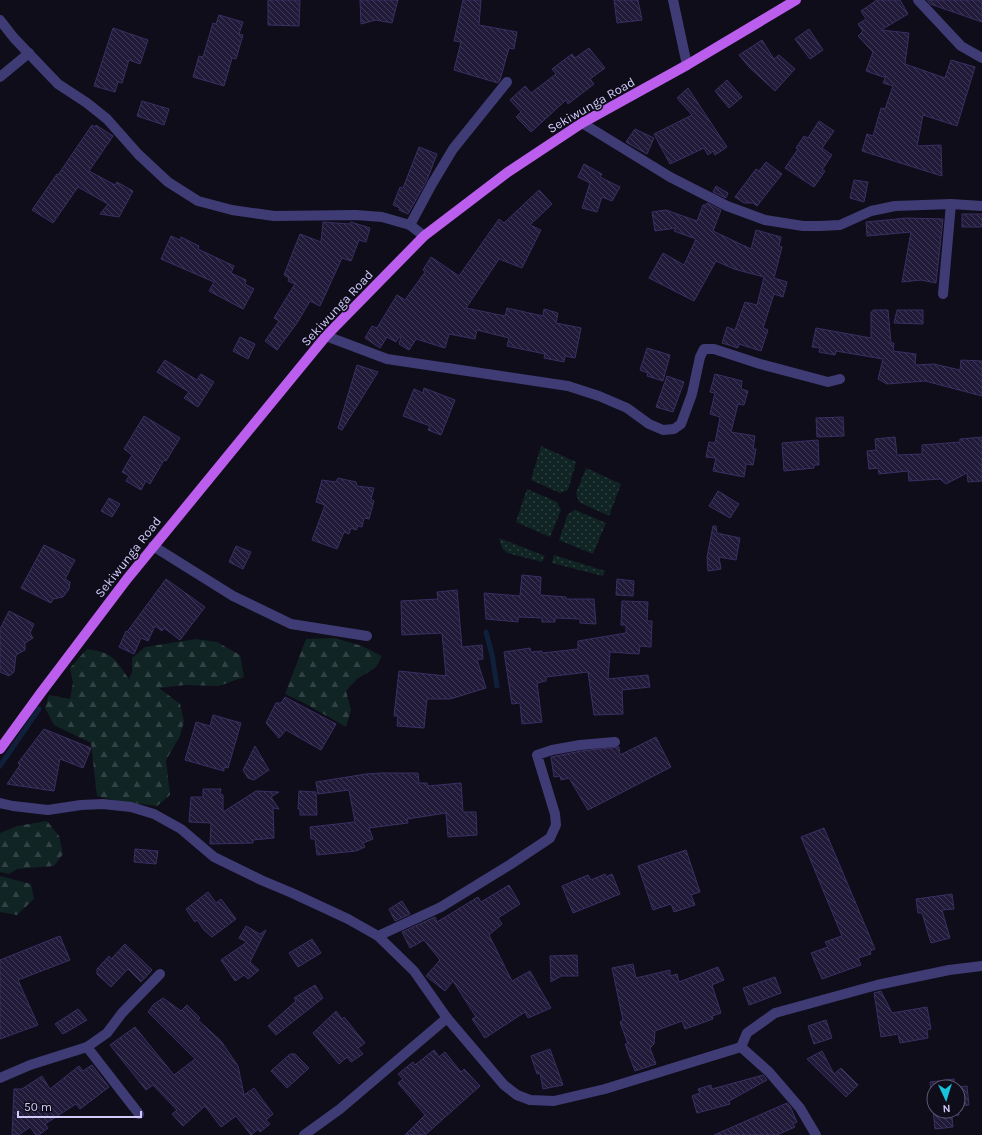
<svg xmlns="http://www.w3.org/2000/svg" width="982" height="1135" font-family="Karla,sans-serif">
<defs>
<pattern id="green-dots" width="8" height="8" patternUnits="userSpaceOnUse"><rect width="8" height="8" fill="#102423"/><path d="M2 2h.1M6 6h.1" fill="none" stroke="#324244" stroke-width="1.8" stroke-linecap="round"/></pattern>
<pattern id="forest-firs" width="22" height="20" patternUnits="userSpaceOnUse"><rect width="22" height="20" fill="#102423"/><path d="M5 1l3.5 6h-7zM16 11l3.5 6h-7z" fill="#324244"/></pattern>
<pattern id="building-back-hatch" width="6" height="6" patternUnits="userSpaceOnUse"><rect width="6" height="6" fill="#211b39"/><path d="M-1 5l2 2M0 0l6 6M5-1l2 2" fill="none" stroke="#403b57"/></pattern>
</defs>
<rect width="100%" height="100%" fill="#0f0d1a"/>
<g fill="url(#green-dots)">
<path d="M541,446L576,462L568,490L560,493L531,480Z"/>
<path d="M586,468L621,484L609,516L579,502L576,493Z"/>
<path d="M527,489L557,502L561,510L550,537L516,522Z"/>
<path d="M575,510L606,523L593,554L559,540L568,514Z"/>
<path d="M499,538L545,556L542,562L507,553L502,548Z"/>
<path d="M554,555L605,571L603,576L552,563Z"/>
</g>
<g fill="url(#forest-firs)">
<path d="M335,638L362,646L382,656L375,668L357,679L346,691L351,710L346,727L306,704L285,694L306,639Z"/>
<path d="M196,639L217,642L240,655L244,677L219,686L185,685L159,688L180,704L184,721L180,736L166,760L170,795L157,806L118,801L97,796L91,743L54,725L45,708L49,695L70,699L73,683L70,668L87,649C114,653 114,658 129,679L132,672V658L145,647Z"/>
<path d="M47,821L59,836L63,854L54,866L17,869L9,874L0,872V833L17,826Z"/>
<path d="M0,876L31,884L34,899L17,915L0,912Z"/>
</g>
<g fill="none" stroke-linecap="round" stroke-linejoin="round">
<g stroke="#10203b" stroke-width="5">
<path d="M486,632L492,655L497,686"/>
<path d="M0,766L39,709"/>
</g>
</g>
<g fill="url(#building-back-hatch)" stroke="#3a2f63">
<path d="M268,0H300L299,26L268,25Z"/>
<path d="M360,0H398L392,23L376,20L361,24Z"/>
<path d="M463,0H481L479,25L517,32L514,49L509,48L500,80L498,83L454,70L461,42L454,41Z"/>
<path d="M614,0H638L642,20L617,23Z"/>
<path d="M877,0H900L908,14L881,30L909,33L905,64L945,78L951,60L975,67L957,126L923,115L917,146L941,145L942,176L862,151L867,134L873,136L881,108L885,109L893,86L883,83L886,76L883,77L866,71L873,52L858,36L863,31L858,24L866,19L861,11Z"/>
<path d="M927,0H982V22L930,4Z"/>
<path d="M219,15L243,22L239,34L243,35L236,59L232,58L224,86L193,77L199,56L203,57L213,23L216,24Z"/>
<path d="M113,28L148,40L140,64L129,60L122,83L118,82L115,92L94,86Z"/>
<path d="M809,29L823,50L810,59L795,39Z"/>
<path d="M762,40L774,59L779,55L795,69L775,91L749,67L739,55Z"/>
<path d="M589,48L605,68L590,79L594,84L568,104L566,100L531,132L516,117L521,112L510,100L525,86L531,93L556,74L552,69L572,54L575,58Z"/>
<path d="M727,80L742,97L729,108L715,91Z"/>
<path d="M688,88L727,147L715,155L713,151L708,155L704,148L670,164L654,134L692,115L677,98Z"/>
<path d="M142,101L169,109L164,125L137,116Z"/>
<path d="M819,121L834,131L822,148L832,155L822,170L825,171L814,187L785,168L798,149L796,148L804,136L808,138Z"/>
<path d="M92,125L95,127L96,125L113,136L89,171L115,185L117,182L133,191L119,217L100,214L108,204L78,187L53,223L32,210L57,174L58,175Z"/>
<path d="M635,129L654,138L647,154L626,142Z"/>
<path d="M419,147L437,154L427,180L408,214L399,210L400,208L393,205L400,187L403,188Z"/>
<path d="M766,162L782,174L757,206L753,203H744L735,197L756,169L759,171Z"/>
<path d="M584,164L602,174L600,177L620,187L612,201L602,197L597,212L582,208L590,183L578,177Z"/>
<path d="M854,180L868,182L864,202L850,198Z"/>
<path d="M716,186L728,193L726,198L713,192Z"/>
<path d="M539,190L552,204L530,225L541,230L522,268L499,259L466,308L505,316L507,308L543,316L544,309L558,313L556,323L581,328L575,358L565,356L564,362L544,358L545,354L507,346L509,338L477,330L475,339L449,334L445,348L416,339L409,350L399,344L401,337H399L396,342L387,337L380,348L365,338L372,326L377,328L397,295L405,300L425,272L423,270L431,257L459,276L499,219L504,223Z"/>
<path d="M707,203L721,210L713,231L751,249L756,230L781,237L779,246L782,247L774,278L787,282L783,297L774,294L763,328L768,330L761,351L739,344L738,348L722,343L727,327L735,330L745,302L757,305L764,277L734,269L716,261L694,301L649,278L663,253L684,265L696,239L674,231L676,228L655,231L652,212L666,210L697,221L703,205H706Z"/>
<rect x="962" y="214" width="20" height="13"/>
<path d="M907,218L943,219L936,283L921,280L902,282L911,232L867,236L866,222Z"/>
<path d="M323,222L349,224L351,222L370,228L366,242L359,240L351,261L342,258L320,306L310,301L297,323L277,350L265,341L279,321L274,318L295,284L288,281L289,278L284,275L300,234L321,242Z"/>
<path d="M171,236L180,240L181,237L199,246L198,249L234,266L231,273L246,280L245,284L254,289L243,309L209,291L214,282L161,259Z"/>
<path d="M873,310H888L891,343H894L893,351L916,354L915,365L934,364L960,370L961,360L982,361V396L925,381L887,384L878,379L883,359L836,351L835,355L819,352L820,348L812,347L816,328L871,338V312H873Z"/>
<path d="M897,310H923V324L894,323Z"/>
<path d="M240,337L255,344L248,359L233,351Z"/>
<path d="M647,348L670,355L663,381L647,376L648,373L640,370Z"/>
<path d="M165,360L197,380L201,374L214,382L198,407L184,398L189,392L157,372Z"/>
<path d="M357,365L378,372L342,430L338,428Z"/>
<path d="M715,374L742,381L741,389L748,391L744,405L738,404L731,432L755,436L753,449H756L753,465L746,464L744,477L713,471L716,458L706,457L709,442L715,443L720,417L710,414L715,393L710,392Z"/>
<path d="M667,376L684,382L673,412L656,407Z"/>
<path d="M424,388L455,400L441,435L428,430L430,426L403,416L414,389L423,393Z"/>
<path d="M144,416L180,438L166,461L164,460L150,484L146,481L141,490L126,481L129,476L122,472L132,455L124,449Z"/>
<path d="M843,417L844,436L817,437L816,418Z"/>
<path d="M895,437L897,455L922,454V445L960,442V439L982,437V481L968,482L967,473L946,484L940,479L909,481L908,471L879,474L878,468L869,469L867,451L876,450L875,439Z"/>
<path d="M818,440L819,465H814V468L784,471L782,443Z"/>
<path d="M338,478L356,482L357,486L374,488L371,499L374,501L369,519L364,518L362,527L358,526L356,530L351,528L349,534L344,532L337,549L312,540L325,505L316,502L322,480L336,482Z"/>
<path d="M718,491L739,504L730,518L709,506Z"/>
<path d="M109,498L120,504L112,517L101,511Z"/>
<path d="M713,526H716L717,533L740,538L736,560L719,557L721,569L708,571L707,557Z"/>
<path d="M44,545L75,560L65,579L70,582L69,589L63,597L53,599L51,603L21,588Z"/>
<path d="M236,546L251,552L243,569L229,562Z"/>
<path d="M522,575L541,577L540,595L566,597V599H594L596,624L580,623V619L555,618V622H542V618L518,617V622L486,619L484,593L520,596Z"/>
<path d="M166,579L205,607L180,640L164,628L162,631L155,626L148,641L141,638L134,654L119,647L126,631L127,632Z"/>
<path d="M617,579L634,581L633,596L616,595Z"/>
<path d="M457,590L462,647L482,645L483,659L477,660L486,688L450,699H427L424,728L397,726L398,716H394L399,671L446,676L442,633L402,635L401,601L438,599L437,592Z"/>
<path d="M622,601L648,602L647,621H652L651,647L640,646L639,654L610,652L608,679L648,675L650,687L622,690L623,714L594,715L588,672L546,677V681L537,683L542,722L522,724L520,703L512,704L504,652L530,648L531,652L542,651V653L578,649V641L626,633V625H621Z"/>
<path d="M9,611L34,624L30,633L33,638L25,643V650L16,655L14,672L9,676L0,672V629Z"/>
<path d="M285,697L336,724L321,750L286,730L279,738L266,723L276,703H281Z"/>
<path d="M213,715L241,723L228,768L224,767V771L185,760L196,722L210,726Z"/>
<path d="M44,729L91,748L83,768L60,759L54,791L7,784L20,765L18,763Z"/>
<path d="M656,737L671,767L588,810L569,778L561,780L560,776L554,777L551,757L581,751L619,747L620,755Z"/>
<path d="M255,746L269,770L254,780L248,778L243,770Z"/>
<path d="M382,773H418L419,783H427L428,786L461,783L463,812H476L477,835L448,837L446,813L407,819L408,823L369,828L373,839L363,843L365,847L356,851L317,855L315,839H311L310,827L355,822L349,790L318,794L316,782L366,774Z"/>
<path d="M203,789H221L220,794L223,795V812L256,791L279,792L271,797L279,809L273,808L274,838L253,840V843L210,844L211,823L189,822L191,797H203Z"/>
<path d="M299,791L316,792L317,815H300V809H298Z"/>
<path d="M824,828L875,949L870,951L871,954L858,958L861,965L822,979L811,953L828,947L825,942L842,936L801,837Z"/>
<path d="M135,849L158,851L156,864L134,862Z"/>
<path d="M686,850L700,892L691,895L695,905L674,912L671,904L653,910L638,866Z"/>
<path d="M605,874L606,877L612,874L620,894L573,913L562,886L588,875L591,880Z"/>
<path d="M509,885L520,904L498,918L502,924L489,935L512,981L530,971L551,1008L528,1018L525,1012L485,1038L472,1019L476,1017L453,981L445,991L426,976L440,960L424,940L410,948L402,932L435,917L437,922L478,897L481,902Z"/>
<path d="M208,892L216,903L221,899L236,919L212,937L204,930L197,920L195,922L186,909Z"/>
<path d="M952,894L954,909L942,910L950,938L931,943L922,913H918L916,899Z"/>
<path d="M402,901L410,914L395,921L389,909Z"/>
<path d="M246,926L260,934L266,930L250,962L259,970L248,979L244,975L235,981L221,960L247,942L239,938Z"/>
<path d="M60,936L70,960L18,980L38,1025L0,1039V960Z"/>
<path d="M312,939L321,953L298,967L289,953Z"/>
<path d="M125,944L152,970L141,982L128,969L111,987L97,974V969L109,956L111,959Z"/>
<path d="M577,955L578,976H561L551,982L550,956Z"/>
<path d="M633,964L636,978L670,970V976L677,974L679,982L718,967L724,980L712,985L721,1013L712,1016L713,1019L685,1029L682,1021L655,1031L654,1044L650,1048L656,1064L635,1071L625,1044H628L620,1022L623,1020L612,968Z"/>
<path d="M775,977L781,993L749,1005L743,988Z"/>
<path d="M315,985L323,998L276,1035L268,1026L296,1001L294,998Z"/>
<path d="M881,991L892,1013L927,1007L931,1029L927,1030L928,1038L900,1043L898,1034L881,1037L874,993Z"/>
<path d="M163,998L181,1011L187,1005L200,1018L198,1020L221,1041L238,1066L244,1095L254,1088L273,1114L266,1120L270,1124L260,1132L258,1129L251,1135L236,1116L221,1127L205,1106L183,1126L172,1114L177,1110L153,1085L146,1090L110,1045L135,1027L174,1075L195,1059L148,1012L154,1004Z"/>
<path d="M78,1009L87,1020L63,1034L55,1024Z"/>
<path d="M336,1011L342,1019L344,1017L365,1043L358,1048L363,1054L351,1062L347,1057L339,1064L313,1033Z"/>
<path d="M826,1020L832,1038L814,1044L808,1026Z"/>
<path d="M550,1049L563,1085L543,1089L540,1073L537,1074L531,1056Z"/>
<path d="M434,1050L439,1057L445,1052L461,1072L464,1069L480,1086L425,1135H405L425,1115L398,1083L403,1079L398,1074L413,1062L415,1065Z"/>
<path d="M822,1051L834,1074L841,1068L858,1085L846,1097L807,1059Z"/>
<path d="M290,1054H295L309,1068L287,1088L271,1071Z"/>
<path d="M92,1065L109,1087L80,1109L76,1104L45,1124L48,1128L39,1135H36L30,1127L19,1135H12L14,1089H22L42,1076L50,1089L79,1066L83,1071Z"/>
<path d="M763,1075L767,1080L729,1101L730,1104L697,1113L692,1096L700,1093L698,1089L711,1085L712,1089Z"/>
<path d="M954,1079L955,1087H934V1111H958V1108L959,1115L952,1116L953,1127L935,1129L930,1082Z"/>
<path d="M967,1086L969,1105L958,1106V1087Z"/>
<path d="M787,1103L790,1106L797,1122L793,1124L795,1127L777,1135H714Z"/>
</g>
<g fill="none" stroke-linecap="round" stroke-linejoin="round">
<g stroke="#3f3c75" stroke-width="10">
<path d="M673,0L687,65"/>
<path d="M918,0L961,46L982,58"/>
<path d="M0,20L14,38L58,84L87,103L107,119L138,154L168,182L198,201L232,210L274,216L356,215L382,217L410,225L424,236"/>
<path d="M0,77L29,53"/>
<path d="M582,123L670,177L727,206L765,220L803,226H820L840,225L871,211L895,206L951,204L982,206"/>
<path d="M410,225L432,184L453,149L507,82"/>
<path d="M943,294L951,204"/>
<path d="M326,336L387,359L568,386L599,396L627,408L649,424L663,430L674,429L681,424L692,394L700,357L704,349H714L760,364L828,382L840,379"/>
<path d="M153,546L233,596L291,624L367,636"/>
<path d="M0,803L13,806L48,810L81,805L103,804L131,807L154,814L181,829L214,857L261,880L292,893L348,919L378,936L414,971L447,1018L504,1085L517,1095L530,1100L554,1101L605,1089L741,1047L747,1033L775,1013L877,985L949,970L982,966"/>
<path d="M378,936L441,907L511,864L550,838L556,825L555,814L537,755L552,750L580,745L615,742"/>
<path d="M87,1047L139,1114"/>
<path d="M741,1047L769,1072L800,1108L816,1135"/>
<path d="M0,1078L30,1065L87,1047L107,1033L122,1013L160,974"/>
<path d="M304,1135L340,1109L447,1018"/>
</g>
<path stroke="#bb5eee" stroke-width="10" d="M0,749L40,694L127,579L326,336L424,236L508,172L582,123L687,65L796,0"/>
</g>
<g text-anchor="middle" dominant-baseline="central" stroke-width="3.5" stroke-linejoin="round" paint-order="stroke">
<g font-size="13" fill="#d1cbfa" stroke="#0f0d1a">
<text transform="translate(591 105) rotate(-30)">Sekiwunga Road</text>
<text transform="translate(337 308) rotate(-47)">Sekiwunga Road</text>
<text transform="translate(128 557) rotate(-52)">Sekiwunga Road</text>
</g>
</g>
<g transform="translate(946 1099) rotate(176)"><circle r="19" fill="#0f0d1a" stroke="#5d5974"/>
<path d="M0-3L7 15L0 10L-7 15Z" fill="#17c3da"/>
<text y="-6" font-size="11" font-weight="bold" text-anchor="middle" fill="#d1cbfa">N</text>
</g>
<path d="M18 1111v6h123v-6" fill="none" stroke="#d1cbfa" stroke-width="2"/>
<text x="24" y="1111" font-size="12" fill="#d1cbfa" stroke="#0f0d1a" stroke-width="3" paint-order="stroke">50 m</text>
</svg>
